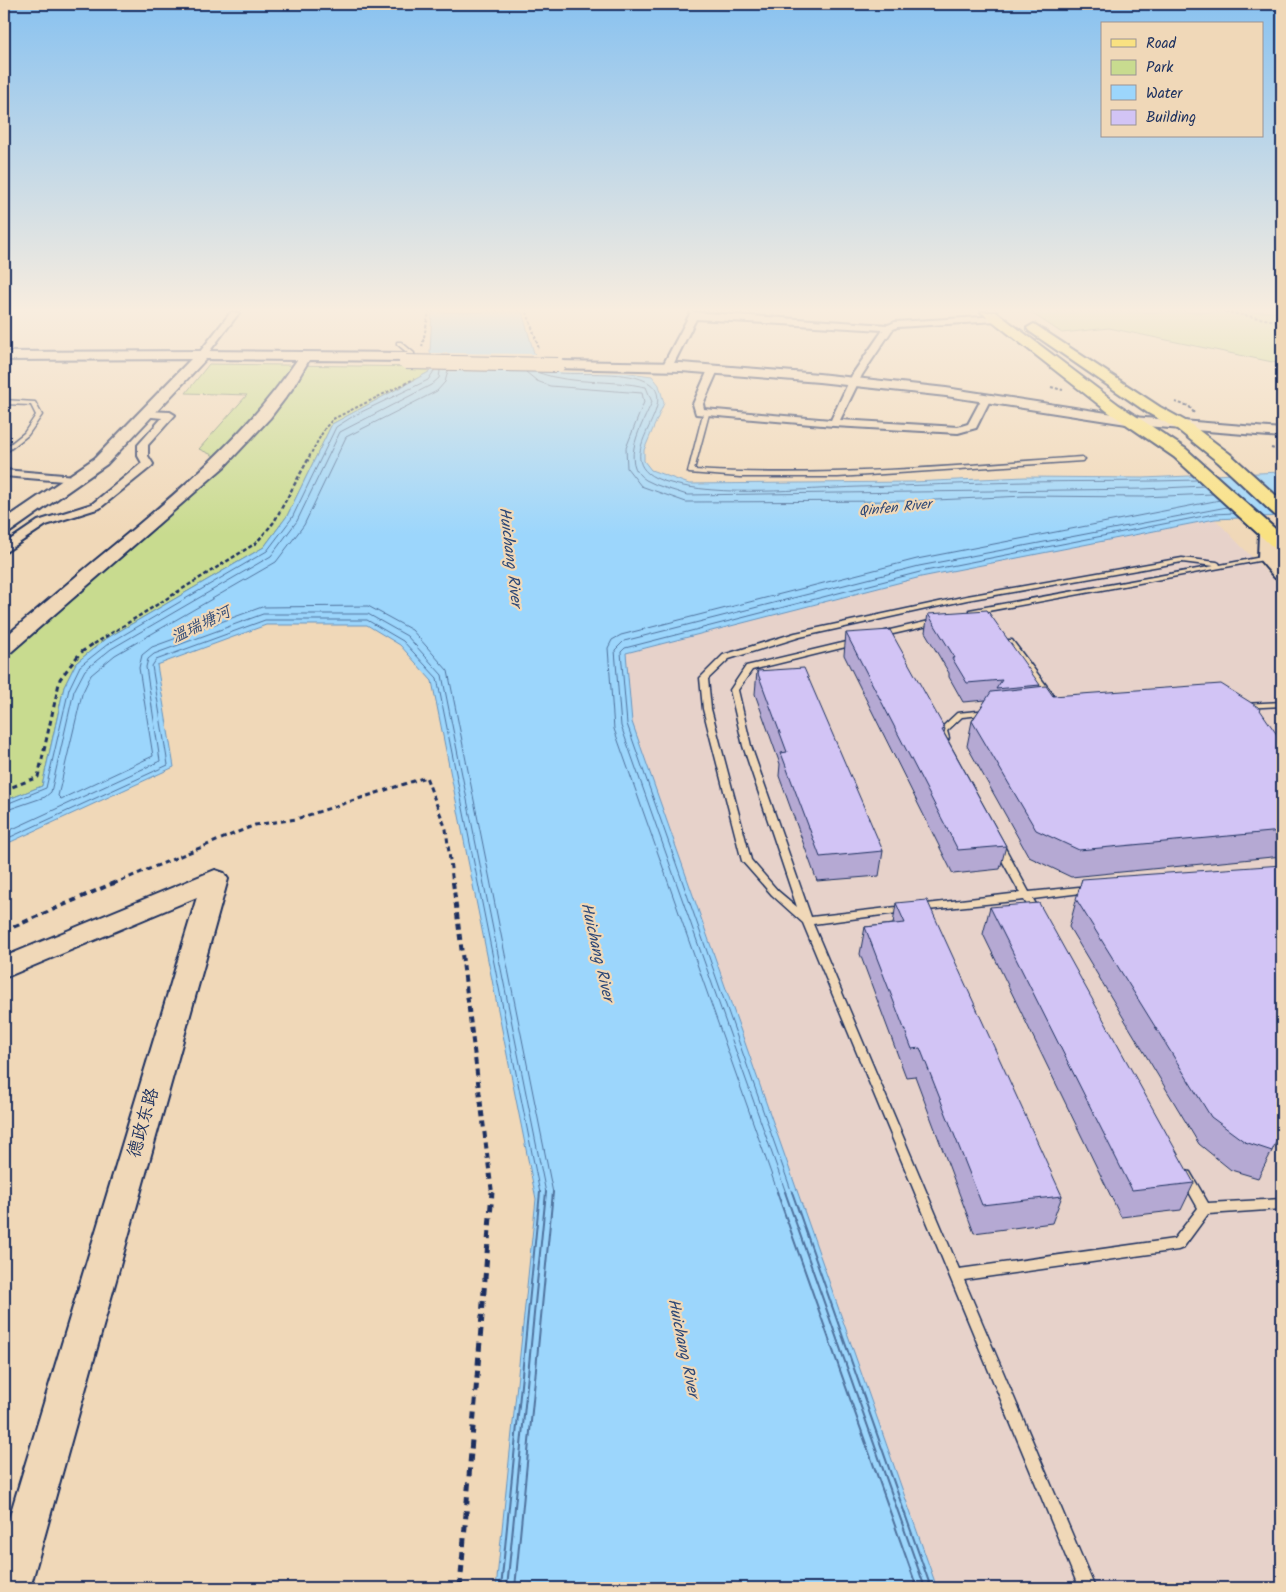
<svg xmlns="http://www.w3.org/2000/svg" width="1286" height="1592" font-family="Kalam,'LXGW WenKai TC',sans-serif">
<rect width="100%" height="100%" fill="#f0d8b8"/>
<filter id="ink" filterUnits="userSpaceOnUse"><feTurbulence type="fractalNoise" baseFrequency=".02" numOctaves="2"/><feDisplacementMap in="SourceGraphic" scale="10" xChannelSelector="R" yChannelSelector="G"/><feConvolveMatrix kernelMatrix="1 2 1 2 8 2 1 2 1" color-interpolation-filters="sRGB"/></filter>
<g filter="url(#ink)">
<path fill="#e7d2ca" d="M1215,519L1282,588V1588H937L632,722L626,653L921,577Z"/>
<g fill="#c8db8f" stroke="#728576">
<path d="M1030,312H1282V364L1109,328L1062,333Z"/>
<path d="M209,364L429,367V372L332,424L287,516L264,547L104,640L76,663L64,687L42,786L4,801V659L230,463L199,449L247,395L186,393Z"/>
</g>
<path fill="#9cd6fc" stroke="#6893bd" d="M432,312H522L534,353L541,361L652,376L659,385L664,403L644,450V461L651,470L689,484L912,482L1025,477L1143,478L1282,472V516L1215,519L921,577L626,653L632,722L937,1588H496L536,1199L432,681L400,645L367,625H266L157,665L174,767L4,845V801L42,786L64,687L76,663L104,640L264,547L287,516L332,424L429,372Z"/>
<path fill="#f0d8b8" d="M427,353L538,354L542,359L651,373L427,371Z"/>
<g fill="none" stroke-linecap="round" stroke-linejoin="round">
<g stroke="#4f729d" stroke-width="1">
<path d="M448,371L445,382L437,391L346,437L304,525L276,562L115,655L91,675L82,694L58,796L61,799L153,756L139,668L142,655L152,647L262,607L368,606L412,630L448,671L553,1193"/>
<path d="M526,372L537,381L550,386L642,393L644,402L626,448L627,468L641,486L686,502L913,501L1025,496L1143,497L1212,494"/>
<path d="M539,373C574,385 610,379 646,387L652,402C643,423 618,463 646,480C658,487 674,490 687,495L1143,489L1204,486"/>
<path d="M560,373C583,375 630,370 649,383C684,406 599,463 667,482C719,498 803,489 859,487C914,486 969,483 1025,482C1082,481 1140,482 1198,480"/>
<path d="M4,805L46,788L69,689L80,666L108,644L267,551L292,518L336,427L355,415L428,380L434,371"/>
<path d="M4,811L45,797L51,792L74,691L85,670L111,649L271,556L297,521L340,432L431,385L439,378L440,371"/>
<path d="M4,833L160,761L146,667L148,659L154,654L263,614H368L407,636L442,675L546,1193"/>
<path d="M4,840L168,765L152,666L156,660L265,620H367L403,641L437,678L540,1193"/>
<path d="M778,1193L614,729L608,648L612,640L621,635L917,559L1220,500"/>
<path d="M786,1193L621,726L615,650L624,641L919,566L1227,507"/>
<path d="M792,1193L627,724L621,652L625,648L920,572L1214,514L1234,513"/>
</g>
<g stroke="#4f729d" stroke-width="2">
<path d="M777,1192L917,1588"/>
<path d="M785,1192L925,1588"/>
<path d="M792,1192L931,1588"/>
<path d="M501,1588L540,1192"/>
<path d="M507,1588L546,1192"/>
<path d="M515,1588L553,1192"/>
</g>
<defs>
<g id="lane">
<path d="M397,342H401L414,353V355L411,358H407L409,354L397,344Z"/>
<path d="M4,400L35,402L42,415L28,435L4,454V449L24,433L36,415L31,405L4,404Z"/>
<path d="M706,412L709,414L694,470C824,478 953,466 1082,457L1085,459L1082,461L838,477H740L689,473L688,472L703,414Z"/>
<path d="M1267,556L1270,558L1269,559L972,614H969V610L1214,566L1182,562L967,600L800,637L729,659L708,679L711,709L751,860L778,891L797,907L743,746L730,690L746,666L855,640L859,642L858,644L752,670L738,690L751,746L811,917L905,906L908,907L910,909L908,911L905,912L813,924L959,1269L1174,1239L1198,1208L1180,1176L1182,1172L1186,1171L1190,1172L1208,1203L1282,1199V1209L1208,1214L1183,1248L1178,1250L964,1280L1095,1588H1079L803,923L772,895L742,861L703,709L700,678L723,655L795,633L967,596L1182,558L1217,562L1219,563L1220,565Z"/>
<path d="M938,619H941V623L880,637L876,635L877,633Z"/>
<path d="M1006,640H1012L1052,693L1053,695L1052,697H1046L1006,644Z"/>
<path d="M1282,702V706L1243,708L1239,706L1243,704Z"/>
<path d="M988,710H991L992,712L991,714L962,717L947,731L949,738L948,740H945L941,738L939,730L957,713Z"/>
<path d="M999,843L1004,846L1029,892L1089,886L1092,887L1094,889L1092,891L1089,892L1033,899L1041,913L1039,915H1033L1024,900L918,911L915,910L913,908L915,906L918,905L1020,893L994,846Z"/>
</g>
<g id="street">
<path d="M231,312L239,313L205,357H199V353Z"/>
<path d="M691,312L888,325L895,322L1000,316L1001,318L997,321L897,327L892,330L862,375L840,420L958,427L968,424L983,396L991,398L976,428L958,433L834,426L696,414L693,404L708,370L713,367L718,370L703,404L704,409L831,420L852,375L883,330L696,319L672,367L664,369L662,367Z"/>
<path d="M146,411L170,412L175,415L148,445V456L153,464L152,466L100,508L46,525L4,553V544L38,521L92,504L142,463L138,456V445L162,418L142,416V412Z"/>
<path d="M4,470L75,476L81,479L75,482L4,476Z"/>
</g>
<g id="secondary">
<path d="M202,351L409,353L416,357L409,361L309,360L292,389L270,418L225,466L11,652L4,654V638C40,607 77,575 114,545C182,489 247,434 297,360L206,359L107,464L10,532L4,533V520L95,458L191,359L4,360V352Z"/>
<path d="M558,361L681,363L819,374L946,388L1133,417L1282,429V437L1133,425L946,396L819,382L681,371L553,368L551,365L553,362Z"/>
<path d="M1268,528L1274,529L1277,533L1276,557L1282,564V579L1275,578L1258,558L1259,533L1262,529Z"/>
<path d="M215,870L224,873L228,879L30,1588H4V1535L197,897L4,978V957Z"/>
</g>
<g id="primary">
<path d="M981,312H996L1119,405L1186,449L1282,535V551L1275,549L1174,457L1107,411Z"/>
<path d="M1034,324L1160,407L1189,423L1230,454L1282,501V517L1275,515L1218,462L1177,429L1148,413L1029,331L1027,328Z"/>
</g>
</defs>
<use href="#lane" stroke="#1b2f5e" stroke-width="3"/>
<use href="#street" stroke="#1b2f5e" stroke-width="4"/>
<use href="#secondary" stroke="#1b2f5e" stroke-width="4"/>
<use href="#primary" stroke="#1b2f5e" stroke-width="4"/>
<g stroke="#1b2f5e" stroke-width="2" stroke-dasharray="3 2" stroke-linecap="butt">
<path d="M527,312L539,349"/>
<path d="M1225,312L1282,322"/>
<path d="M422,347L429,312"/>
<path d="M1051,387L1063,390"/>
<path d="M1175,402L1189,406L1194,413"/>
<path d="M1271,448L1282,451"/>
<path d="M309,457L325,428L333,419L414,379"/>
</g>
<path stroke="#1b2f5e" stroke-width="2.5" stroke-dasharray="4 2.5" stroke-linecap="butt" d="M94,644L256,543L274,522L310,456"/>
<g stroke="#1b2f5e" stroke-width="3" stroke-dasharray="5 4" stroke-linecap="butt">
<path d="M4,790L38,777L60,679L80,653L96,642"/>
<path d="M113,884L255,825L296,819L426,777L446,829L453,884"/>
</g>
<g stroke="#1b2f5e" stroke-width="4" stroke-dasharray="6 4.5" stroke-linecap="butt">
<path d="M453,882L492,1193"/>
<path d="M4,931L116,882"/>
</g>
<path stroke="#1b2f5e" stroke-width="5" stroke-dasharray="8 6" stroke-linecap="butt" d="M460,1588L492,1192"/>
<use href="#lane" fill="#f0d8b8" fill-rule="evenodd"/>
<use href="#street" fill="#f0d8b8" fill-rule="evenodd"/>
<use href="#secondary" fill="#f0d8b8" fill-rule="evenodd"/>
<use href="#primary" fill="#f9e181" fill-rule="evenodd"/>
<defs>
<path id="secondary-bridge" d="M406,362L558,365"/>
</defs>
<use href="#secondary-bridge" stroke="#1b2f5e" stroke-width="16" stroke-linecap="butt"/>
<use href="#secondary-bridge" stroke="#f0d8b8" stroke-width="14"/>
</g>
<g fill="#b5a9d3" stroke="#1b2f5e">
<path d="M928,614L1040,685L1039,687L1053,696L1282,742V856L1071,877L1029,857L967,746L972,721L986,700L963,702L949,677V673L925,632Z"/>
<path d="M846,633L945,729L944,733L1006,846L1000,869L953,874L844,655Z"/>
<path d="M757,671L883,851L879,876L817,881L779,776L780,764L755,694Z"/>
<path d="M1082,879L1272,1151L1258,1178L1231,1170L1199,1144L1069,927Z"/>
<path d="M896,903L1062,1196L1052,1223L974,1233L915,1076L906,1077L860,954L865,927L893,924Z"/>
<path d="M990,907L1194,1183L1181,1210L1121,1217L983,934Z"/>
</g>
<g fill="#d2c4f5" stroke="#1b2f5e">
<path d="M987,610L1040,685L996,689L1002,680L967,683L952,658H955L928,614Z"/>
<path d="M890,630L945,729L942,730L1006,846L958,850L846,633Z"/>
<path d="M804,668L883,851L820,857L781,753L787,752L757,671Z"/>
<path d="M1221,684L1258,707L1282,742V831L1079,850L1036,830L972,721L991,692L1046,686L1053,696Z"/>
<path d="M1282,865V1128L1272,1151L1245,1142L1211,1117L1076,899L1082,879Z"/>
<path d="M927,900L1062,1196L982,1205L920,1048L912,1049L865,927L905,923L896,903Z"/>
<path d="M1039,903L1194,1183L1132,1190L990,907Z"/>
</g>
</g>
<linearGradient id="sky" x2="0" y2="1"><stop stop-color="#89c2f0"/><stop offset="0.58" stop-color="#f8eddf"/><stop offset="1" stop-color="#f8eddf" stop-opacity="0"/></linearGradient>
<rect width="1286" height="535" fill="url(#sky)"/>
<g text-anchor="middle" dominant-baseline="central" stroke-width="4.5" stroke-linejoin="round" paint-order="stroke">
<g font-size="14" font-style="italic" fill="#2e4876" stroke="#f0d8b8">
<text transform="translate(895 508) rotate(-6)">Qinfen River</text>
</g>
<g font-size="16" font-style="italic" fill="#2e4876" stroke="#f0d8b8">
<text transform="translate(510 557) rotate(83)">Huichang River</text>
<text transform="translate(201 625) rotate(-26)">温瑞塘河</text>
<text transform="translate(597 952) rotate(77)">Huichang River</text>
<text transform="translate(683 1348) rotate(78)">Huichang River</text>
</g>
<g font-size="18" fill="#1b2f5e" stroke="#f0d8b8">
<text transform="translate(144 1123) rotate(-74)">德政东路</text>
</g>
</g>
<rect width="1286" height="1592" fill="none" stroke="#f0d8b8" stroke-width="20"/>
<rect x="10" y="10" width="1266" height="1572" fill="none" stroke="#1b2f5e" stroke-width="2" filter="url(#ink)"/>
<rect x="1101" y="22" width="162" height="115" fill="#f0d8b8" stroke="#9b9494"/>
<rect x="1111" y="39" width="25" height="8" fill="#f9e181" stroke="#9b9494"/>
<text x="1146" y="48" font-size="15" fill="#1b2f5e">Road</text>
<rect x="1111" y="60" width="25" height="15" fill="#c8db8f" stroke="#9b9494"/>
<text x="1146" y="72" font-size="15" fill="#1b2f5e">Park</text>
<rect x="1111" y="85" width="25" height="15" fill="#9cd6fc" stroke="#9b9494"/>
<text x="1146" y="98" font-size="15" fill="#1b2f5e">Water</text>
<rect x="1111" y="110" width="25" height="15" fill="#d2c4f5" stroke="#9b9494"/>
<text x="1146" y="122" font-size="15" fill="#1b2f5e">Building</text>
</svg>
